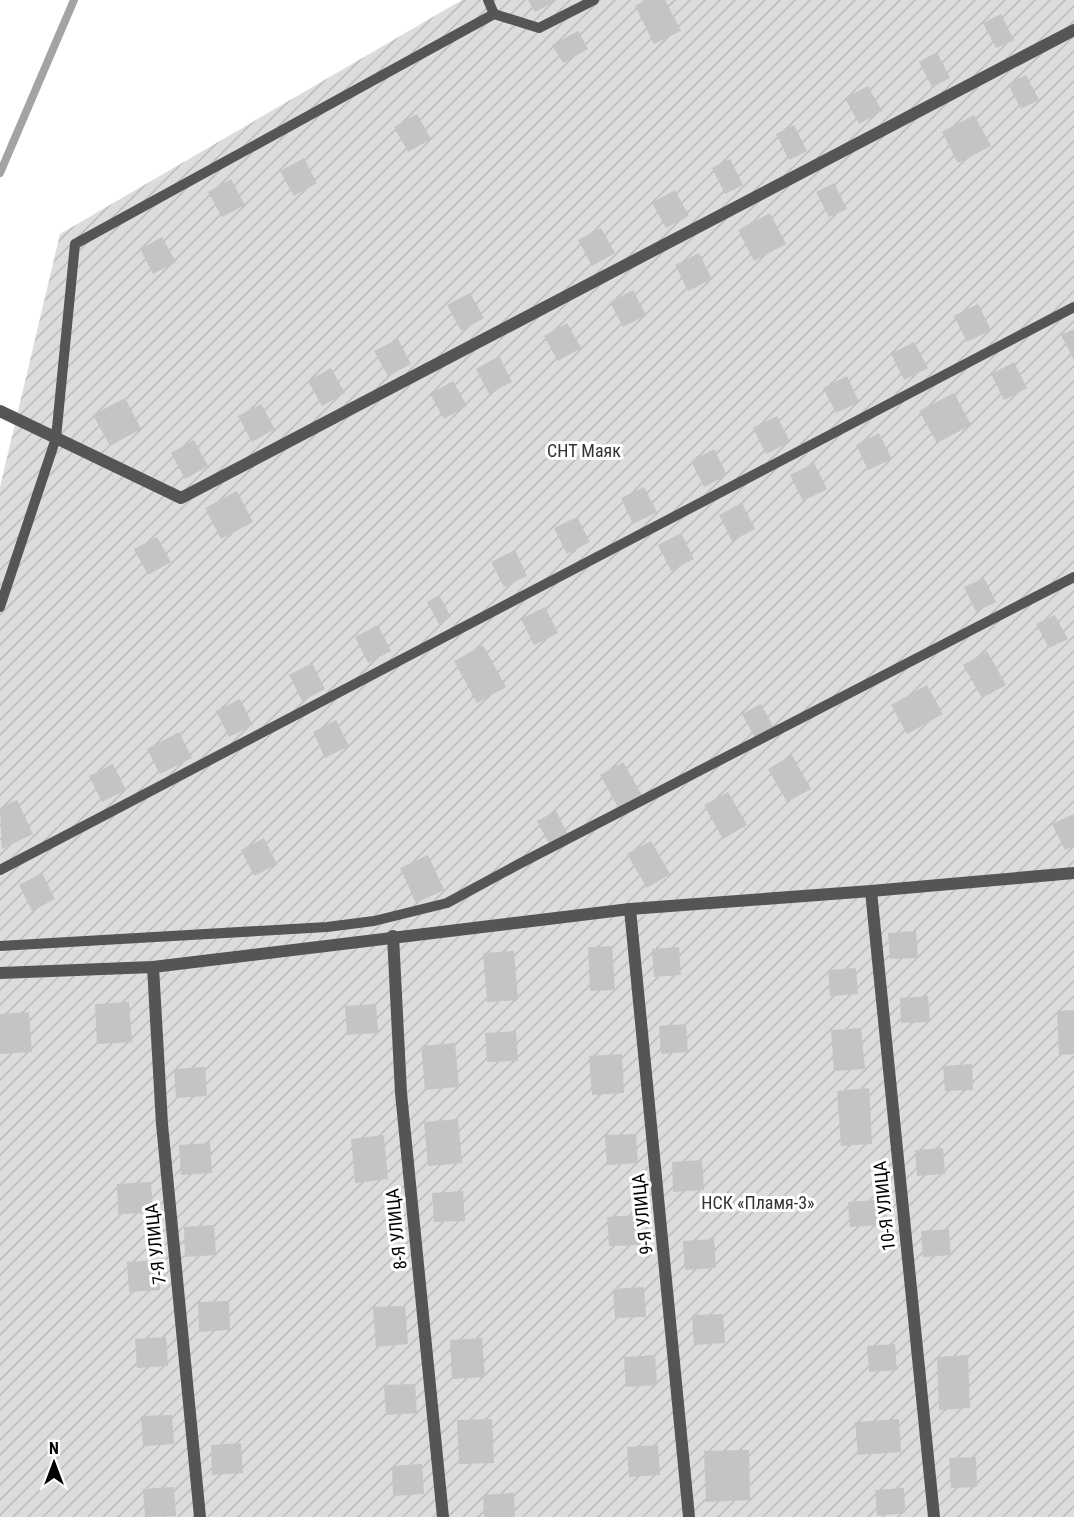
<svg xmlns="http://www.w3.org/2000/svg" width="1074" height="1517" font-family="'Roboto Condensed',sans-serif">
<defs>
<pattern id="garden-furrows" width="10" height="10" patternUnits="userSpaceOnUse" patternTransform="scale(1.5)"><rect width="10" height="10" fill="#dcdcdc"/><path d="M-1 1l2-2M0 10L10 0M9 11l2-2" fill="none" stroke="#bbb"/></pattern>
</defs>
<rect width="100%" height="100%" fill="#fff"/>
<path fill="url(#garden-furrows)" d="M462,0H1074V1517H0V487L60,234Z"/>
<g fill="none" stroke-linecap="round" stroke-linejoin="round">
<path stroke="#a3a3a3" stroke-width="8" d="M0,173L74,0"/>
</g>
<g fill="#c4c4c4">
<path d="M528,0H557L535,12Z"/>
<path d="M646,0H665L681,31L654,44L635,6Z"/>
<path d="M1001,14L1014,40L996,48L983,23Z"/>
<path d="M578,31L588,49L563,63L552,45Z"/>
<path d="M937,52L950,78L932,87L919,62Z"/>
<path d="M1026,75L1039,100L1021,109L1008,84Z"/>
<path d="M868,86L882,111L859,124L845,98Z"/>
<path d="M417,114L431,139L408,152L394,127Z"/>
<path d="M974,115L991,146L958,163L942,132Z"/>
<path d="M794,125L807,151L789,160L776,134Z"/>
<path d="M304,158L317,183L294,196L280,171Z"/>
<path d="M730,159L743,185L725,194L712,168Z"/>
<path d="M231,179L245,205L222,217L208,192Z"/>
<path d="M834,183L847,209L829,217L816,192Z"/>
<path d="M675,190L689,216L666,228L652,203Z"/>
<path d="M770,213L786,244L754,261L738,230Z"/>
<path d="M601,228L615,253L592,266L578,240Z"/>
<path d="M162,237L176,262L153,274L140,249Z"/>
<path d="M699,253L712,279L688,291L675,265Z"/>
<path d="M633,290L646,315L623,327L610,302Z"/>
<path d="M470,293L484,318L461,331L447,305Z"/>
<path d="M978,304L991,330L967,342L954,316Z"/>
<path d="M567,323L581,348L558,361L544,336Z"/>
<path d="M1074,329V360L1061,335Z"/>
<path d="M398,339L411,364L388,376L374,351Z"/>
<path d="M914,342L928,368L904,380L891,354Z"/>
<path d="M499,356L512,382L489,394L476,369Z"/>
<path d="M1014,362L1027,388L1004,400L991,374Z"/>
<path d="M331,368L345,393L322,406L308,381Z"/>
<path d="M847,376L859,402L836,413L823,388Z"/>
<path d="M453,381L467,406L444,419L430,394Z"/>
<path d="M954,393L971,425L937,443L919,411Z"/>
<path d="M125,398L141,429L110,446L93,415Z"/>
<path d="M261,404L275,429L252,442L238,416Z"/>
<path d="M777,416L790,442L766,454L753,428Z"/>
<path d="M879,433L892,459L868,470L856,445Z"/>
<path d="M194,440L208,466L185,479L171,453Z"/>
<path d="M714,449L727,475L704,487L691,461Z"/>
<path d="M814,463L827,489L803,501L790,475Z"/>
<path d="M644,487L657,512L633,524L621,498Z"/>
<path d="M237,491L253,522L221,539L205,508Z"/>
<path d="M742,503L755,529L732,541L719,515Z"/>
<path d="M577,517L590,542L567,554L554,528Z"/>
<path d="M681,533L694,559L671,571L658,545Z"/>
<path d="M157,537L171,562L148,575L134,549Z"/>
<path d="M515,550L527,576L504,587L491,562Z"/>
<path d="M984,578L996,602L976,612L964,587Z"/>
<path d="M439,595L451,617L439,624L427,602Z"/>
<path d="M545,607L558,633L534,645L521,619Z"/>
<path d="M1055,615L1068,639L1049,648L1036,624Z"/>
<path d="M378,625L391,651L368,663L355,637Z"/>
<path d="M483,645L506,687L477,703L454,661Z"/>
<path d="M987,651L1006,685L982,698L963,665Z"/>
<path d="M312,663L325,689L302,701L289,675Z"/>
<path d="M927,685L943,714L907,734L891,705Z"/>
<path d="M240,699L253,725L229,737L216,711Z"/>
<path d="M761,704L774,728L755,738L742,714Z"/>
<path d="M336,720L349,746L325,758L313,732Z"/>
<path d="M179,732L192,758L160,774L147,749Z"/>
<path d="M792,755L811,789L787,802L768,769Z"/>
<path d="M623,762L642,795L619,809L600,775Z"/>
<path d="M113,764L126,790L102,802L89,776Z"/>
<path d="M728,792L747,825L723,839L704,805Z"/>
<path d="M17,800L33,834L2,849L0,808Z"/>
<path d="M556,811L568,835L550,845L537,821Z"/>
<path d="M1074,814V846L1065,850L1052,824Z"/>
<path d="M264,838L277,864L254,876L241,850Z"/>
<path d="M651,841L670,874L647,888L627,854Z"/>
<path d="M428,855L444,890L416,903L400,868Z"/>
<path d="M42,873L55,899L32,911L19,885Z"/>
<path d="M916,931L918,958L890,959L888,933Z"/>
<path d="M612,946L615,990L590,991L588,947Z"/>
<path d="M679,947L681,975L654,977L652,949Z"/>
<path d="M514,951L518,1000L487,1002L483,953Z"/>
<path d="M856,968L858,994L830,996L828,970Z"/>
<path d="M928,996L930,1022L901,1023L900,998Z"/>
<path d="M129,1002L132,1042L97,1044L95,1004Z"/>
<path d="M376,1004L378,1033L347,1035L345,1006Z"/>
<path d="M1074,1010V1054L1059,1055L1057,1011Z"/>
<path d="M29,1012L32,1052L0,1054V1014Z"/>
<path d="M686,1024L688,1052L661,1054L659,1026Z"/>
<path d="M861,1028L865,1069L834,1071L831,1030Z"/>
<path d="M516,1031L518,1061L487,1062L485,1033Z"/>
<path d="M455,1043L459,1087L425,1090L421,1046Z"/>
<path d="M622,1054L624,1093L592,1095L589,1056Z"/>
<path d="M972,1064L973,1090L945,1091L943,1066Z"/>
<path d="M205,1067L207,1096L176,1098L174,1069Z"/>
<path d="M869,1088L872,1144L841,1146L837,1091Z"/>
<path d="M458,1119L462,1163L428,1166L424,1122Z"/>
<path d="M636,1134L638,1163L607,1165L605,1135Z"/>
<path d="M384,1135L388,1179L355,1183L351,1139Z"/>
<path d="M210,1143L212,1173L181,1175L179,1145Z"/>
<path d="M943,1148L945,1174L917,1176L915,1150Z"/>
<path d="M702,1160L704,1190L673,1192L672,1162Z"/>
<path d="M151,1182L153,1213L118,1214L117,1184Z"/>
<path d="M463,1191L465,1221L434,1222L432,1193Z"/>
<path d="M876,1200L878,1225L850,1227L848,1202Z"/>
<path d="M638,1215L640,1245L609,1246L607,1217Z"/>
<path d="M214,1225L216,1255L185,1257L184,1227Z"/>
<path d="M949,1229L951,1255L923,1257L921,1231Z"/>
<path d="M714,1239L716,1268L685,1270L683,1241Z"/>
<path d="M158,1260L160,1290L129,1292L127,1262Z"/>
<path d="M644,1287L646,1317L615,1318L613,1289Z"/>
<path d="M229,1301L230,1330L199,1332L198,1302Z"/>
<path d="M405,1306L408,1344L376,1347L373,1307Z"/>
<path d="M723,1314L725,1343L694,1345L692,1315Z"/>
<path d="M166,1337L168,1366L137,1368L135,1339Z"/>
<path d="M482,1338L485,1377L452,1379L450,1340Z"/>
<path d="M895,1344L897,1370L869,1372L867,1346Z"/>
<path d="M655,1355L657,1385L626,1387L624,1357Z"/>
<path d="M968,1355L970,1408L939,1410L937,1357Z"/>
<path d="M415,1384L417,1413L386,1415L384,1385Z"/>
<path d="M172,1415L174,1444L143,1446L141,1416Z"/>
<path d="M492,1419L494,1463L459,1464L457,1420Z"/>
<path d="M899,1419L901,1452L858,1455L855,1422Z"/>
<path d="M241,1443L243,1473L212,1475L211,1445Z"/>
<path d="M658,1445L660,1475L629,1477L627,1447Z"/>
<path d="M749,1450L750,1500L706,1502L704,1451Z"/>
<path d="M976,1457L977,1487L951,1488L949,1458Z"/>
<path d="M422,1464L424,1494L393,1496L392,1466Z"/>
<path d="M174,1487L176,1516L145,1517L143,1489Z"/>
<path d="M904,1488L905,1513L877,1516L875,1490Z"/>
<path d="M514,1493L515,1517H484L483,1495Z"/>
</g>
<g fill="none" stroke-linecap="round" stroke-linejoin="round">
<g stroke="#555" stroke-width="10">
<path d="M488,0L494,14"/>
<path d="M0,607L56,438L75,244L494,14L539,28L594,0"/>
<path d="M0,870L1074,307"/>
<path d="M0,946L327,927L374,921L447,903L519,864L1074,577"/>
</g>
<g stroke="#555" stroke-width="12">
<path d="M0,411L181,498L1074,30"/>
<path d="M871,891L934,1517"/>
<path d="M630,909L689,1517"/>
<path d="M393,936L401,1093L443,1517"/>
<path d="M153,967L162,1124L200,1517"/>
<path d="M0,973L153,967L630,909L871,891L1074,873"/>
</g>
</g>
<g text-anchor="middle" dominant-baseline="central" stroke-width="6" stroke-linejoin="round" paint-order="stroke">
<g font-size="18" fill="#333" stroke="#fff">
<text x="584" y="450">СНТ Маяк</text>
<text x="758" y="1202">НСК «Пламя-3»</text>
</g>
<g font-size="18" fill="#000" stroke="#fff">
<text transform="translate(884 1206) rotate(-96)">10-Я УЛИЦА</text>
<text transform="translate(642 1214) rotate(-96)">9-Я УЛИЦА</text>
<text transform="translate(396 1229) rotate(-96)">8-Я УЛИЦА</text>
<text transform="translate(155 1244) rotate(-96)">7-Я УЛИЦА</text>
</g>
</g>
<g transform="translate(54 1463)" stroke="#ffffff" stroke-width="4.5" paint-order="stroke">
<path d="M0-4.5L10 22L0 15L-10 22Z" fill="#000000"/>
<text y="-9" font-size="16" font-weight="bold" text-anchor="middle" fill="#000000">N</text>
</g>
</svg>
